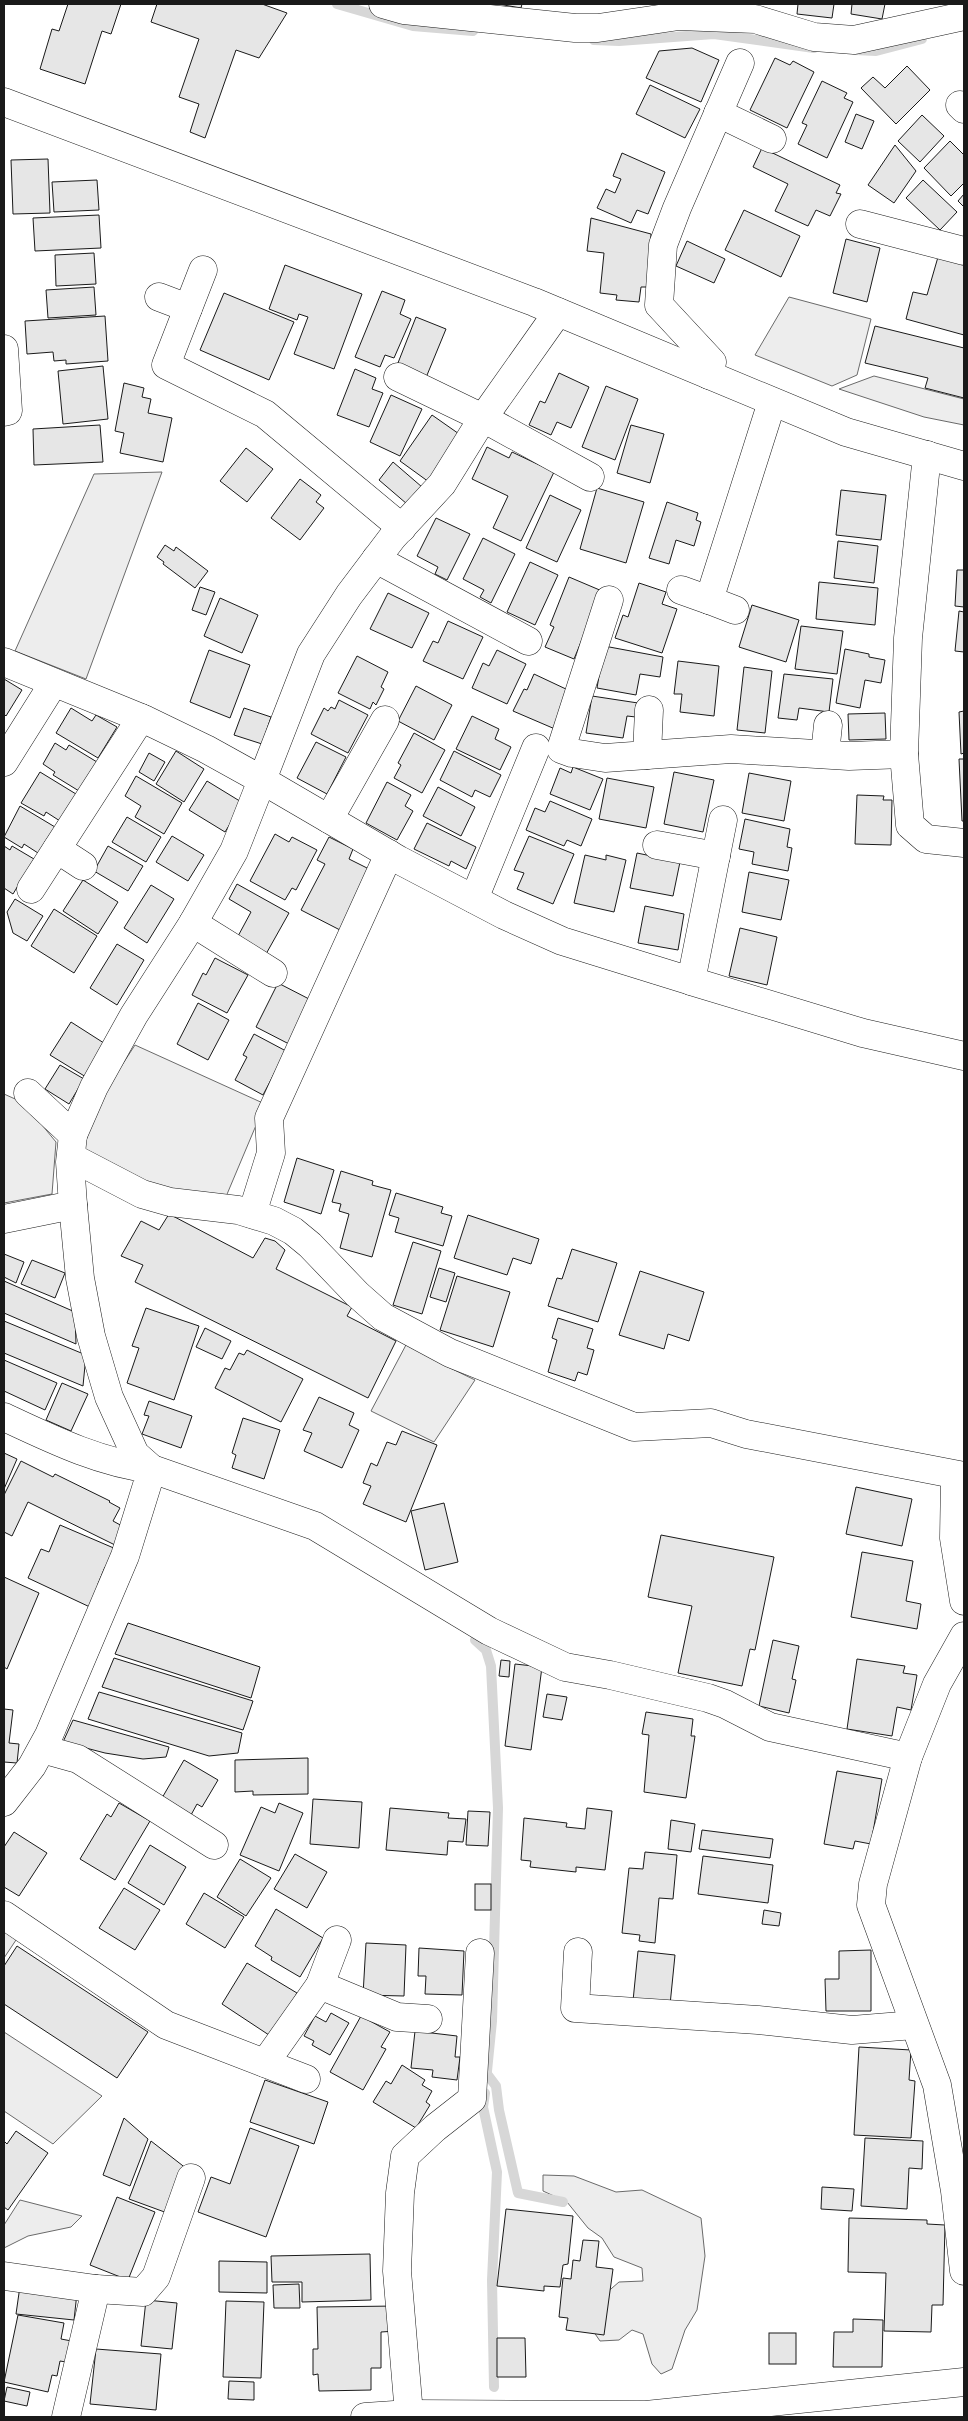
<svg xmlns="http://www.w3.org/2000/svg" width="968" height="2421" font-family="'Fira Sans Condensed',sans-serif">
<rect width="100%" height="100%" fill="#fff"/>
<g fill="#ededed" stroke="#6a6a6a">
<path d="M789,297L871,319L857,375L832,386L755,355Z"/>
<path d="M874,376L964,399V425L924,417L839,389Z"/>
<path d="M162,472L86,679L15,651L94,474Z"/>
<path d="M135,1045L265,1104L225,1199L156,1189L81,1148L96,1105Z"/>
<path d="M4,1094L24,1103L56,1142L52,1194L4,1203Z"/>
<path d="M407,1343L444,1365L475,1380L434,1442L371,1411Z"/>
<path d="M4,1928L18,1937L4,1958Z"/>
<path d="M4,2032L102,2096L53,2144L4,2111Z"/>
<path d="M543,2175L574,2176L616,2192L642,2190L701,2218L705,2256L697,2310L685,2330L672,2369L661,2374L652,2364L643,2334L632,2330L619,2340L600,2341L587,2322L590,2307L619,2282L643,2281L642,2268L614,2257L602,2238L588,2228L567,2202L543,2191Z"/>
<path d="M20,2200L82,2216L71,2227L28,2236L4,2248V2225Z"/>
</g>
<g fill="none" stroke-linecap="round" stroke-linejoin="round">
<g stroke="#d7d7d7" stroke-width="10">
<path d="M337,4L413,26L473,31"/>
<path d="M594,40L619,41L714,34L814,48"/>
<path d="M855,50L876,51L922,39"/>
<path d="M475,1640L486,1650L491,1666L498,1808L492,2021L487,2071"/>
<path d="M487,2074L496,2086L499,2110L518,2193L563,2202"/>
<path d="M485,2093L483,2107L497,2172L492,2280L494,2387"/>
</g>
</g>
<g fill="#e6e6e6" stroke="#1a1a1a">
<path d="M68,4H121L111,34L102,31L85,84L40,69L52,29L59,31Z"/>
<path d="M157,4H262L287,13L259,58L236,50L205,138L190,132L199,104L179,97L199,39L151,22Z"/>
<path d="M498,4H522L521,8Z"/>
<path d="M798,4H834L832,18L797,14Z"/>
<path d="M852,4H885L882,19L851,14Z"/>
<path d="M692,48L719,60L701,102L646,78L659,51Z"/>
<path d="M775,58L790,65L793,61L814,72L787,128L750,110Z"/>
<path d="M907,66L930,90L896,124L861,88L873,77L885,88Z"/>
<path d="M822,81L847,93L844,98L853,102L827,158L798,144L807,125L802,123Z"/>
<path d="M650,85L700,109L685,138L636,114Z"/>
<path d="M856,114L874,121L862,149L845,142Z"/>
<path d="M922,115L944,136L920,162L898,141Z"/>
<path d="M950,141L964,155V183L951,196L924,168Z"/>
<path d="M895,145L916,171L894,203L868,185Z"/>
<path d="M762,148L840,185L836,193L841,194L830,216L816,210L808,226L775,211L788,184L753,167Z"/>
<path d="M622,153L665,172L648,214L637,210L631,223L597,208L606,189L615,193L621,179L613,176Z"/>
<path d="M48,159L50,213L13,214L11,160Z"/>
<path d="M97,180L99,210L54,212L52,182Z"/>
<path d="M923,180L957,212L940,230L906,198Z"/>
<path d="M964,194V207L958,201Z"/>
<path d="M744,210L800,236L781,277L725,250Z"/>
<path d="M99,215L101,248L35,251L33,218Z"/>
<path d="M591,218L651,234L648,287H641L639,302L616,300L617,295L600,293L604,253L587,251Z"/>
<path d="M846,239L880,248L867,302L833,293Z"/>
<path d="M687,241L725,259L714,283L676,266Z"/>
<path d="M94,253L96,284L56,286L55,255Z"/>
<path d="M938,257L964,264V335L906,319L913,292L927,295Z"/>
<path d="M285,265L362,294L334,369L294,354L308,317L299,314L297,320L269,309Z"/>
<path d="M94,287L96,315L48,318L46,290Z"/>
<path d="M382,291L405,300L400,314L411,319L394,358L385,355L380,367L355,357Z"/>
<path d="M224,293L294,322L269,380L200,350Z"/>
<path d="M105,316L108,361L66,364V360L54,361L53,352L27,354L25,321Z"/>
<path d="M416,317L446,329L425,380L396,368Z"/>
<path d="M875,326L964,348V398L925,388L928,378L865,363Z"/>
<path d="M103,366L108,419L63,424L58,371Z"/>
<path d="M355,369L376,378L372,389L383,393L369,427L337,415Z"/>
<path d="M559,373L589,387L571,428L557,422L551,435L529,425L540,401L545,403Z"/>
<path d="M124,383L144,388L142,397L151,399L148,413L172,418L163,462L120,453L124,433L115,431Z"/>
<path d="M606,386L638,399L615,460L582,447Z"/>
<path d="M391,395L422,409L400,456L370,442Z"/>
<path d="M432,415L462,436L429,482L400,461Z"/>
<path d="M100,425L103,462L34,465L33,429Z"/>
<path d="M631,425L664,434L650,483L617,473Z"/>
<path d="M487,447L509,458L512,452L554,472L521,541L493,528L508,496L472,479Z"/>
<path d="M246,448L273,469L247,502L220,481Z"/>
<path d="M393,462L422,487L407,504L379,480Z"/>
<path d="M300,479L321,495L316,502L324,508L300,540L271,518Z"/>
<path d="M597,488L644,502L626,563L580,549Z"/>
<path d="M841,490L886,495L881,540L836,535Z"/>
<path d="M550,495L581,510L557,562L526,548Z"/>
<path d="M667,502L698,513L696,520L701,522L694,546L676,540L669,564L649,558Z"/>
<path d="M436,518L470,534L447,580L435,574L438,567L417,556Z"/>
<path d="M483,538L515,554L491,603L480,597L484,590L463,579Z"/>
<path d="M838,541L878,546L874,583L834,578Z"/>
<path d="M165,545L174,551L176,547L208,571L195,588L163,564L164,562L157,557Z"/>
<path d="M530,562L558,575L535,625L507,612Z"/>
<path d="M957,570H964V607L955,606Z"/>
<path d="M569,577L602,591L574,659L545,647L554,627L550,625Z"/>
<path d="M819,582L878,588L875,625L816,619Z"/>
<path d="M639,583L666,592L662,604L677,609L662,653L615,638L623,615L628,617Z"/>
<path d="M200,587L215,592L206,615L192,610Z"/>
<path d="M388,593L429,613L412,648L370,629Z"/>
<path d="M220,598L258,615L242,653L204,636Z"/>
<path d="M752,605L799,620L786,662L739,647Z"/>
<path d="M959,611L964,612V652L955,651Z"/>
<path d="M448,621L483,637L463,679L423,661L433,641L438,643Z"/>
<path d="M801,626L843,631L837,674L795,669Z"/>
<path d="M604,646L663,657L660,677L640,674L636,695L597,688Z"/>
<path d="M845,649L869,654V657L885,660L881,683L865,680L860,708L836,703Z"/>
<path d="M209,650L250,665L230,718L190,702Z"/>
<path d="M497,650L526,664L507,704L472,688L483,663L489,666Z"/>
<path d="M357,656L388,672L381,687L384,689L376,705L373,702L370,709L338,693Z"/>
<path d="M678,661L719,666L714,716L680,712L682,694H674Z"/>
<path d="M744,667L772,671L765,733L737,730Z"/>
<path d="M534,674L568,690L555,729L513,711L524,689L527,690Z"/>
<path d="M784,674L833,679L829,712L799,708L797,720L778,718Z"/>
<path d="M4,679L22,690L6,716L4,714Z"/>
<path d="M416,686L452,705L434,740L398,721Z"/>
<path d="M592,696L638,703L636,717L627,716L623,738L586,733Z"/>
<path d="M339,700L368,715L348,753L311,734L324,708L328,711L331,707L335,709Z"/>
<path d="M71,708L92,721L96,715L117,727L98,758L56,733Z"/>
<path d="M244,708L271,717L262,744L234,735Z"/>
<path d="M964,711V753L961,754L959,712Z"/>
<path d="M885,713L886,739L849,740L848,714Z"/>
<path d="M472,716L499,729L495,739L511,747L500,770L456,749Z"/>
<path d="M414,733L445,750L422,793L394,778L401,765L398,763Z"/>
<path d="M316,742L346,757L327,794L297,778Z"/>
<path d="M55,743L66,750L69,745L97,762L79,791L53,775L55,772L43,764Z"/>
<path d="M176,751L204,769L184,802L156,784Z"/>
<path d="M454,751L501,775L490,797L475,790L472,797L440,780Z"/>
<path d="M149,753L165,762L154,781L139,772Z"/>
<path d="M959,759H964V821H962Z"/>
<path d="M573,767L603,779L590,810L550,794L560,768L571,773Z"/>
<path d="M40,772L76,794L60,821L46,812L44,816L21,803Z"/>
<path d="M674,772L714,780L703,832L664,824Z"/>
<path d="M749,773L791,781L784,821L742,813Z"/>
<path d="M136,776L182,803L164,834L135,817L141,806L125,796Z"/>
<path d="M607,778L654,787L646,828L599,819Z"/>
<path d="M207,781L243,803L225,832L189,810Z"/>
<path d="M387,782L411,795L405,806L413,811L397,840L366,823Z"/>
<path d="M438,787L475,807L461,836L423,816Z"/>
<path d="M857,795L884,796L883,800H892L891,845L855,844Z"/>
<path d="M550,801L592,819L581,846L567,840L564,846L526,830L535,808L545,812Z"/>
<path d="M20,806L55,827L38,853L24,844L22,848L4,837Z"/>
<path d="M127,817L161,837L146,862L112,842Z"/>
<path d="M745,819L790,829L787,847L792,848L788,871L752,864L754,852L739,849Z"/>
<path d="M427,823L476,847L466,869L451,861L449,866L414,849Z"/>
<path d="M275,834L289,842L292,837L317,850L296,890L292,888L285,900L250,881Z"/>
<path d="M172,836L204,855L188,881L156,862Z"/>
<path d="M529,836L574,854L553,904L517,889L524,873L514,870Z"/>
<path d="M329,837L353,849L349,859L371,870L340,930L301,910L325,864L317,860Z"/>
<path d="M4,846L10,850L12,846L34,859L13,894L4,888Z"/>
<path d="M108,846L143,866L128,891L94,871Z"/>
<path d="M637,853L680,862L673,896L630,888Z"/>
<path d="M585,855L606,860V855L626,860L614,912L574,903Z"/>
<path d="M749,872L789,880L781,920L742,912Z"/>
<path d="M83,880L118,902L98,934L63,911Z"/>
<path d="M237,884L289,913L266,954L237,938L251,912L229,899Z"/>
<path d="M151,885L174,899L147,943L124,928Z"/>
<path d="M15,899L43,916L27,941L13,933L7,912Z"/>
<path d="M645,906L684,914L678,950L638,943Z"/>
<path d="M54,909L97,936L74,973L31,946Z"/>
<path d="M740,928L777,937L767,985L729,976Z"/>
<path d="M117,944L144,960L117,1005L90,988Z"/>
<path d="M215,958L248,975L227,1013L192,995L203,973L206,975Z"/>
<path d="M278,983L311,1000L289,1044L256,1027Z"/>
<path d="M198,1003L229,1020L208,1060L177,1044Z"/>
<path d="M71,1022L107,1045L86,1077L50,1055Z"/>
<path d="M254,1034L286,1051L263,1095L235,1080L247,1057L243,1055Z"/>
<path d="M60,1065L84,1079L69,1104L45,1089Z"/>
<path d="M297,1158L334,1170L321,1214L284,1202Z"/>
<path d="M341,1171L373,1181L372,1185L391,1190L372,1257L340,1248L349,1214L339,1211L341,1204L332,1202Z"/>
<path d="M396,1193L443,1207L441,1213L452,1216L443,1246L395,1232L399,1218L389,1215Z"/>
<path d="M169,1214L253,1258L265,1238L275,1241L285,1250L276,1269L352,1307L347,1316L396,1341L368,1398L135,1282L143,1265L121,1256L141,1221L159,1230Z"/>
<path d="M468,1215L539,1239L531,1264L513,1258L507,1275L454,1258Z"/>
<path d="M413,1242L441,1251L422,1314L393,1305Z"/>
<path d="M572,1249L617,1263L598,1322L548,1306L557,1278L562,1279Z"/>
<path d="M4,1254L24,1262L16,1283L4,1277Z"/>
<path d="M32,1260L65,1273L55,1298L21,1284Z"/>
<path d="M439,1268L455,1273L446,1302L430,1297Z"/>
<path d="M640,1271L704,1292L689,1341L668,1334L664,1349L619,1335Z"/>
<path d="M457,1276L510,1292L493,1347L440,1330Z"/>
<path d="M4,1281L75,1312L76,1344L4,1313Z"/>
<path d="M146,1308L199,1326L174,1400L127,1383L139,1348L132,1346Z"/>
<path d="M558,1318L593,1329L587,1348L594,1350L587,1375L578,1372L575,1381L548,1372L557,1340L552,1338Z"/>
<path d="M4,1321L86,1355L83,1386L4,1353Z"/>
<path d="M205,1328L231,1341L222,1359L196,1347Z"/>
<path d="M247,1350L303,1379L281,1422L215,1388L225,1368L230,1370L239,1353L244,1355Z"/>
<path d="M4,1360L57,1383L45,1410L4,1391Z"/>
<path d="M62,1383L88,1394L71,1431L46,1420Z"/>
<path d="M319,1397L354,1413L349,1425L359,1430L342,1468L304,1451L312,1433L303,1430Z"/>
<path d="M149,1401L192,1416L181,1448L142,1434L149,1416L144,1415Z"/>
<path d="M243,1418L280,1430L264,1479L232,1468L236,1455L232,1453Z"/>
<path d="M402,1431L437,1445L406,1522L363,1504L371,1486L363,1483L371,1463L377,1466L387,1442L396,1445Z"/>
<path d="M4,1453L17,1459L4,1489Z"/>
<path d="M21,1461L53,1477L55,1474L110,1501L109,1502L120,1508L113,1521L124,1527L115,1545L28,1502L12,1536L4,1532V1495Z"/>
<path d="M856,1487L912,1499L902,1546L846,1534Z"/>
<path d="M444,1503L458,1562L425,1570L411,1511Z"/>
<path d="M60,1525L116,1549L108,1568L105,1567L98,1584L101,1585L92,1608L28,1578L41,1549L49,1552Z"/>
<path d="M661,1535L774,1557L755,1650L750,1649L742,1686L678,1673L692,1606L648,1597Z"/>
<path d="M862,1552L913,1561L906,1601L921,1604L917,1629L851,1617Z"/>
<path d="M4,1577L39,1593L7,1669L4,1667Z"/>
<path d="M128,1623L260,1667L251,1698L115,1654Z"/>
<path d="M773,1640L799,1646L792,1679L796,1680L789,1713L759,1706Z"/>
<path d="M114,1658L253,1701L243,1730L102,1687Z"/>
<path d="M857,1659L905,1666L903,1673L917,1675L911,1710L897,1707L892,1736L847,1729Z"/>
<path d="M501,1660L510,1661L509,1677L499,1676Z"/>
<path d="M515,1664L542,1667L531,1750L505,1746Z"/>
<path d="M99,1692L242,1733L238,1753L209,1756L88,1719Z"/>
<path d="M547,1694L567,1697L562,1720L543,1717Z"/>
<path d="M4,1709L13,1710L9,1743L19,1744L17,1763L4,1762Z"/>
<path d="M646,1712L693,1719L691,1736H695L686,1798L644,1792L649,1735L642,1734Z"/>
<path d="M73,1720L169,1747L166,1757L143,1759L105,1753L63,1742Z"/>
<path d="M308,1758V1794L253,1795V1791L235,1792V1760Z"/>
<path d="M184,1760L218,1780L202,1807L197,1804L191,1815L162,1798Z"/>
<path d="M837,1771L882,1779L871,1844L855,1841L853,1849L824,1844Z"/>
<path d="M313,1799L362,1802L359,1848L310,1844Z"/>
<path d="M119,1803L150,1821L115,1880L80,1859L107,1814L111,1817Z"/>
<path d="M279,1803L303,1813L279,1871L240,1855L261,1807L275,1813Z"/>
<path d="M390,1808L449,1813L448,1818L466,1819L463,1842L448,1841L447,1855L386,1850Z"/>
<path d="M587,1808L612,1811L605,1870L576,1867V1872L530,1867L531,1861L521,1860L524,1818L567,1823L566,1827L585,1829Z"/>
<path d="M468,1811L490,1812L488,1846L466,1845Z"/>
<path d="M671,1820L695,1824L691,1852L668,1849Z"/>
<path d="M702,1830L773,1839L770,1858L699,1849Z"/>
<path d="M14,1832L47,1853L19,1896L4,1887V1847Z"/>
<path d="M150,1845L186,1867L164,1905L128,1883Z"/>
<path d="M645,1852L677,1855L673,1899L659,1898L655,1943L639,1941L640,1935L622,1933L629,1868L643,1869Z"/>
<path d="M295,1854L327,1872L307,1908L274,1889Z"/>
<path d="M703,1856L773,1865L768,1903L698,1894Z"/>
<path d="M240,1859L271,1878L246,1916L217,1897Z"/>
<rect x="475" y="1884" width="16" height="26"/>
<path d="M124,1888L160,1910L135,1950L99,1928Z"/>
<path d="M204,1893L244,1917L225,1948L186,1924Z"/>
<path d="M276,1909L323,1938L300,1977L271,1960L272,1957L255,1946Z"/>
<path d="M764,1910L781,1913L779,1926L762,1924Z"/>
<path d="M366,1943L406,1945L404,1996L363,1995Z"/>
<path d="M17,1946L148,2032L117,2078L4,2004V1966Z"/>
<path d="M419,1948L464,1951L462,1995L425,1994L426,1976H418Z"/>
<path d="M871,1950V2011H826L825,1979H839V1951Z"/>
<path d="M638,1951L675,1955L670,2005L633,2001Z"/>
<path d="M247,1963L297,1993L272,2037L222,2004Z"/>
<path d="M331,2013L349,2023L330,2055L312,2045L314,2041L304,2036L315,2016L326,2022Z"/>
<path d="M361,2016L390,2032L381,2047L386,2049L363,2090L330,2072Z"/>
<path d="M415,2031L457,2036L455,2057H460L457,2080L432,2077L433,2070L411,2068Z"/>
<path d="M859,2047L911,2050L909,2080L915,2081L911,2138L854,2135Z"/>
<path d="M402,2065L425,2080L422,2085L432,2091L426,2102L430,2105L416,2128L373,2102L386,2081L391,2084Z"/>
<path d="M265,2080L328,2102L314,2144L250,2122Z"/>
<path d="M124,2118L148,2139L130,2186L103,2175Z"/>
<path d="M250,2128L299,2146L266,2237L198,2212L211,2177L230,2184Z"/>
<path d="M16,2131L48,2153L8,2210L4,2207V2141L7,2144Z"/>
<path d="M865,2138L923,2141L922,2169L909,2168L907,2209L861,2206Z"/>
<path d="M151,2141L187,2169L170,2214L129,2199Z"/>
<path d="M822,2187L854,2189L852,2211L821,2209Z"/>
<path d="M117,2197L155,2212L128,2280L90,2265Z"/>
<path d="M506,2209L573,2216L568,2264L563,2265L560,2287L544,2286V2291L497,2286Z"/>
<path d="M849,2218L927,2220V2224L945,2225L943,2305H932L931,2332L884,2331L886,2273L848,2272Z"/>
<path d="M583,2240L599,2241L596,2267L613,2269L604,2335L566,2330L568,2318L559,2317L563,2278L571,2279L573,2260L580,2261Z"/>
<path d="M370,2254L371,2300L302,2302V2282H272L271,2256Z"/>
<path d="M219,2261L267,2262V2293L219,2292Z"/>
<path d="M299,2284L300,2308H274L273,2285Z"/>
<path d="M20,2286L77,2293L74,2320L16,2314Z"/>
<path d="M146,2300L177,2303L172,2349L141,2346Z"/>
<path d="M226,2301L264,2302L261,2378L223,2377Z"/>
<path d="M396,2306V2331L381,2332V2368H371V2390L319,2391L318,2374L313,2375V2349H318L317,2307Z"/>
<path d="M18,2315L64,2323L61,2339L77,2342L72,2363L60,2361L57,2376L52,2375L48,2392L4,2382Z"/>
<path d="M853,2319L883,2320L882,2367H833L834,2332H853Z"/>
<rect x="769" y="2333" width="27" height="31"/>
<path d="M497,2338H525L526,2377H497Z"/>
<path d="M96,2349L161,2354L156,2410L90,2404Z"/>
<path d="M229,2381L254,2382V2400L228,2399Z"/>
<path d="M7,2387L30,2392L27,2406L4,2401Z"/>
</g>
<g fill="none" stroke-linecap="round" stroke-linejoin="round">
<defs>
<g id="street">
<path d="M383,4L404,10L575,28H598L679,16L755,19L814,37L854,40L964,16"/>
<path d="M960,105L964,109"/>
<path d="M718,113L772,139"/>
<path d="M860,224L964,251"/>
<path d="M203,270L166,365L265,414L402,528"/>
<path d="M159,297L188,308"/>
<path d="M558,312L483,418L442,484L392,538L349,595L311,654L262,780L399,860L504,915L562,941L691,981L723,820"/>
<path d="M4,349L8,411L4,412"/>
<path d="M709,375L712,362L659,305L663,245L677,208L740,63"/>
<path d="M398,377L483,418L590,477"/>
<path d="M376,559L528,641"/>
<path d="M681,590L709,600"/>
<path d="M609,600L561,749L572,753L605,758L731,749L849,756L904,754L908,638L927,455"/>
<path d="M735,610L709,600L772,402"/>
<path d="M4,662L146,720L206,749L262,780L234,851L193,923L134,1015L94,1087L73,1135"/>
<path d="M825,754L828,725"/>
<path d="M904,754L910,825L926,839L964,843"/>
<path d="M647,755L649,710"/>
<path d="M4,762L53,684"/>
<path d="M329,819L385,720"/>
<path d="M657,845L716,856"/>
<path d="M57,849L83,866"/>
<path d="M31,889L141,718"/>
<path d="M474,899L536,748"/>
<path d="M193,923L273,973"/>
<path d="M691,981L863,1033L964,1056"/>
<path d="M71,1157L142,1194L170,1202L238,1210L274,1221L293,1231L310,1245L357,1294L383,1317L450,1353L634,1427L711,1423L746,1434L964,1476"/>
<path d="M73,1205L80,1278L91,1336L109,1397L135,1454L152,1469L315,1526L489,1631L565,1667L610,1675L708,1698L725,1704L770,1727L908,1757L937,1684L964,1636"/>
<path d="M252,1214L271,1153L269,1118L389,854"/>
<path d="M4,1219L73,1205L70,1162L73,1135L28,1093"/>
<path d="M4,1417C51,1439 100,1463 152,1469L125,1556L49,1735L32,1766L4,1802"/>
<path d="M955,1475L954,1538L964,1601"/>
<path d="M42,1749L78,1759L214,1845"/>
<path d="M908,1757L873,1884L871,1905L937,2085L955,2191L964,2271"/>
<path d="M4,1915L166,2025L306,2079"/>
<path d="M578,1952L575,2008L758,2020L852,2030L914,2025"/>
<path d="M320,1985L397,2017L428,2019"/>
<path d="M265,2063L320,1985L337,1940"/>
<path d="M4,2276L96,2289L143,2292L156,2277L191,2178"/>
<path d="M409,2414L397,2271L400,2193L405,2156L435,2128L472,2099L480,1953"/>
<path d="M66,2417L96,2289"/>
<path d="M365,2417L409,2414L646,2415L964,2382"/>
</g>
<path id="secondary" d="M4,102L534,302L846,432L964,466"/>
</defs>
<use href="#street" stroke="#1a1a1a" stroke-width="29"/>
<use href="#secondary" stroke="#1a1a1a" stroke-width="29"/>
<use href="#street" stroke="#fff" stroke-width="28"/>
<use href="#secondary" stroke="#fff" stroke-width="28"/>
</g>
<rect width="968" height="2421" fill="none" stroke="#1a1a1a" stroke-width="10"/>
</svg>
